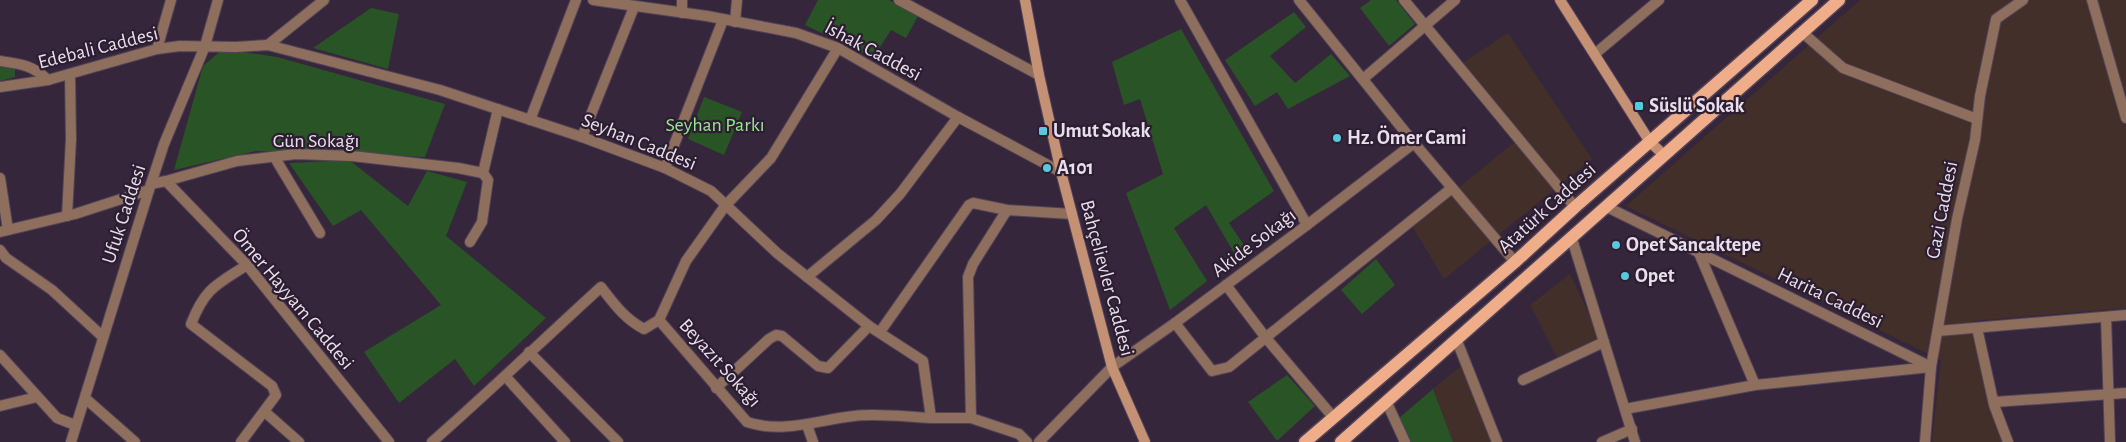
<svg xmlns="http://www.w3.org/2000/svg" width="2126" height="442" font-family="'Alegreya Sans',sans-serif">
<rect width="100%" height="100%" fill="#36263c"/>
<g fill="#422f29">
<path d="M1860,0H2126V308L1972,321L1973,334L1999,431L2004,442H1932L1941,360L1626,206Z"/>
<path d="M1508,33L1592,159L1444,279L1412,226L1522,136L1461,64Z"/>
<path d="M1570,274L1601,339L1558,359L1530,305Z"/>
<path d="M1465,363L1496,442H1453L1433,389Z"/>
</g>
<g fill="#285426">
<path d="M818,0H889L918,16L906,38L891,30L873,58L805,25Z"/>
<path d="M1371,0H1396L1415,24L1389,46L1360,8Z"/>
<path d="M371,8L399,14L388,69L313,48Z"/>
<path d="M1294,12L1306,27L1270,56L1295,83L1331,54L1350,76L1288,109L1277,92L1255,106L1225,60Z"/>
<path d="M1181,29L1274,191L1229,223L1248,251L1237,258L1206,205L1174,228L1207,281L1170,310L1126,193L1163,174L1140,99L1124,105L1112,62Z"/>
<path d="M223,49L277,57L445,104L425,157L256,151L174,170L203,66Z"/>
<path d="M0,66L15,67V77L0,81Z"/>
<path d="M704,97L742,112L724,155L688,139Z"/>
<path d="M349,160L408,206L427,171L467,182L446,236L546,318L474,386L455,359L399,403L364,352L441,305L361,210L333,226L289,163Z"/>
<path d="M1376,259L1395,285L1362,314L1341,290Z"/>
<path d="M1287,375L1315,406L1277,441L1248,402Z"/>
<path d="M1433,389L1453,442H1402L1392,424Z"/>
</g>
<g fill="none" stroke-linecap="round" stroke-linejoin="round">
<defs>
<g id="minor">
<path d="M899,0L1039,75"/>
<path d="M1180,0L1307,225"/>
<path d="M1299,0L1414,143L1515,262"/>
<path d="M1404,0L1575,207"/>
<path d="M2092,0L2126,118"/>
<path d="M682,13V0"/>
<path d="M735,22L737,0"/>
<path d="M1803,33L1843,68L1977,119"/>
<path d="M157,49L171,0"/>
<path d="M1596,53L1659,0"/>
<path d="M0,61C21,64 32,65 48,80"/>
<path d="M1363,79L1455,0"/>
<path d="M530,120L576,0"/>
<path d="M582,137L634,7"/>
<path d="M275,158L320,233"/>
<path d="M665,168L723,20"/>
<path d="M0,178L8,230"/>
<path d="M166,181L237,161L296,154L352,156L458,168L483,173"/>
<path d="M67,216L71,139L70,74"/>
<path d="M0,232L75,214L149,190"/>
<path d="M1572,239L1635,442"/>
<path d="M470,242L482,222L488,180L483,173L498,109"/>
<path d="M0,250L6,258L52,290L103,337"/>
<path d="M1699,253L1755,385"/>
<path d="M807,277L876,220L900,194L958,117"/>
<path d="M1226,285L1266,338L1333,417"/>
<path d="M2106,317L2110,442"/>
<path d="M659,320L686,261L725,206L771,158L838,48"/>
<path d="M1175,323L1212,371L1229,367L1452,188"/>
<path d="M1977,328L1994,405L2008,442"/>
<path d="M1938,331L2126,315"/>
<path d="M880,332L969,205L973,203L1007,210L1072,214"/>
<path d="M1457,341L1497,442"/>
<path d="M529,352L618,442"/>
<path d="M0,355L57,418L75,425"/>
<path d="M1112,367L1175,323L1307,225L1414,143"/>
<path d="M506,377L565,442"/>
<path d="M1523,380L1604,342"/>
<path d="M716,388L769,339L776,335L782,336L818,366L828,368L869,326"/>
<path d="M85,398L135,442"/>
<path d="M1386,401L1405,442"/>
<path d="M1994,402L2126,393"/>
<path d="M0,406L37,397"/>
<path d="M1625,409L1755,385L1931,367"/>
<path d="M265,412L299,442"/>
<path d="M971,418L968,277L973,264L1007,210"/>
<path d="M807,425L813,442"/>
<path d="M241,442L276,395L272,386L191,324C205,288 216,285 247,265"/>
<path d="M432,442C490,391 544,339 601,287C614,304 625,319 644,329L659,320L747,422C783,434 817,420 854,416C878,413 906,417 931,418"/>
<path d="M1602,442L1632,429"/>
</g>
<g id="tertiary">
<path d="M593,0L707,16L796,33L838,48L958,117L1061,172"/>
<path d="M268,45L324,0"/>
<path d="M0,87L48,80L157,49L180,46L236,47L268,45L440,90L582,137L665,168L711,191L777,253L869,326L923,361L931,418H971L1019,434L1027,442"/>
<path d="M151,184L166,181L247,265L389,442"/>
<path d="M1607,207L1931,367"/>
<path d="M71,442L149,190L164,144L205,46L218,0"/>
<path d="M1039,442L1112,367"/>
<path d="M1925,442L1931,367L1957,219L1975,140L1980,96L1996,19L2023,0"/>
</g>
<g id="secondary">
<path d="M1025,0L1039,75L1061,172L1112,367L1145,442"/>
<path d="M1560,0L1650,142L1664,155"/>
</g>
<g id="primary">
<path d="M1305,442L1515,262L1575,207L1812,0"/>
<path d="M1341,442L1839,0"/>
</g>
</defs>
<use href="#minor" stroke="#524358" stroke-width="12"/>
<use href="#tertiary" stroke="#524358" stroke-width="12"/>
<use href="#secondary" stroke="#524358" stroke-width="12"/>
<use href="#primary" stroke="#524358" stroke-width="15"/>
<use href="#minor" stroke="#8e6e5c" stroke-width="10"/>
<use href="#tertiary" stroke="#8e6e5c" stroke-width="10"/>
<use href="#secondary" stroke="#c59175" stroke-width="10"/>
<use href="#primary" stroke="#f0ad89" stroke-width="12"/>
</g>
<g fill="#56c9e1" stroke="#2c1d31" stroke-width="2">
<rect x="1634" y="101" width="10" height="10" rx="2.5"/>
<rect x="1038" y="126" width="10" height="10" rx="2.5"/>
<circle cx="1337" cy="138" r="5"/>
<circle cx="1047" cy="168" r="5"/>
<circle cx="1616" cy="245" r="5"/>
<circle cx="1625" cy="276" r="5"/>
</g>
<g text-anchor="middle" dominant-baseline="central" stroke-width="4.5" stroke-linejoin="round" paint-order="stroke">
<g font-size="20" fill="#e8deec" stroke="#2c1d31">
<text transform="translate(98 48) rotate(-14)">Edebali Caddesi</text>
<text transform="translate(873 51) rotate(28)">İshak Caddesi</text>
<text x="316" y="141">Gün Sokağı</text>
<text transform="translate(639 142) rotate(22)">Seyhan Caddesi</text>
<text transform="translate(1547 208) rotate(-42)">Atatürk Caddesi</text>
<text transform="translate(1942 210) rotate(-79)">Gazi Caddesi</text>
<text transform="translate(124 214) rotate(-72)">Ufuk Caddesi</text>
<text transform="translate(1254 243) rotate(-37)">Akide Sokağı</text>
<text transform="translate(1107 278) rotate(75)">Bahçelievler Caddesi</text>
<text transform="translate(1830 298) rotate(26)">Harita Caddesi</text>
<text transform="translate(293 299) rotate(50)">Ömer Hayyam Caddesi</text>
<text transform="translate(720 363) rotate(48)">Beyazıt Sokağı</text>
</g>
<g font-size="20" font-weight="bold" fill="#e8deec" stroke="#2c1d31" text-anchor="start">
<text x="1649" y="106">Süslü Sokak</text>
<text x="1053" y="131">Umut Sokak</text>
<text x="1347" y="138">Hz. Ömer Cami</text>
<text x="1057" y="168">A101</text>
<text x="1626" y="245">Opet Sancaktepe</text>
<text x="1635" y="276">Opet</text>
</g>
<g font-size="20" fill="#97e792" stroke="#2c1d31">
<text x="715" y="125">Seyhan Parkı</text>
</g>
</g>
</svg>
